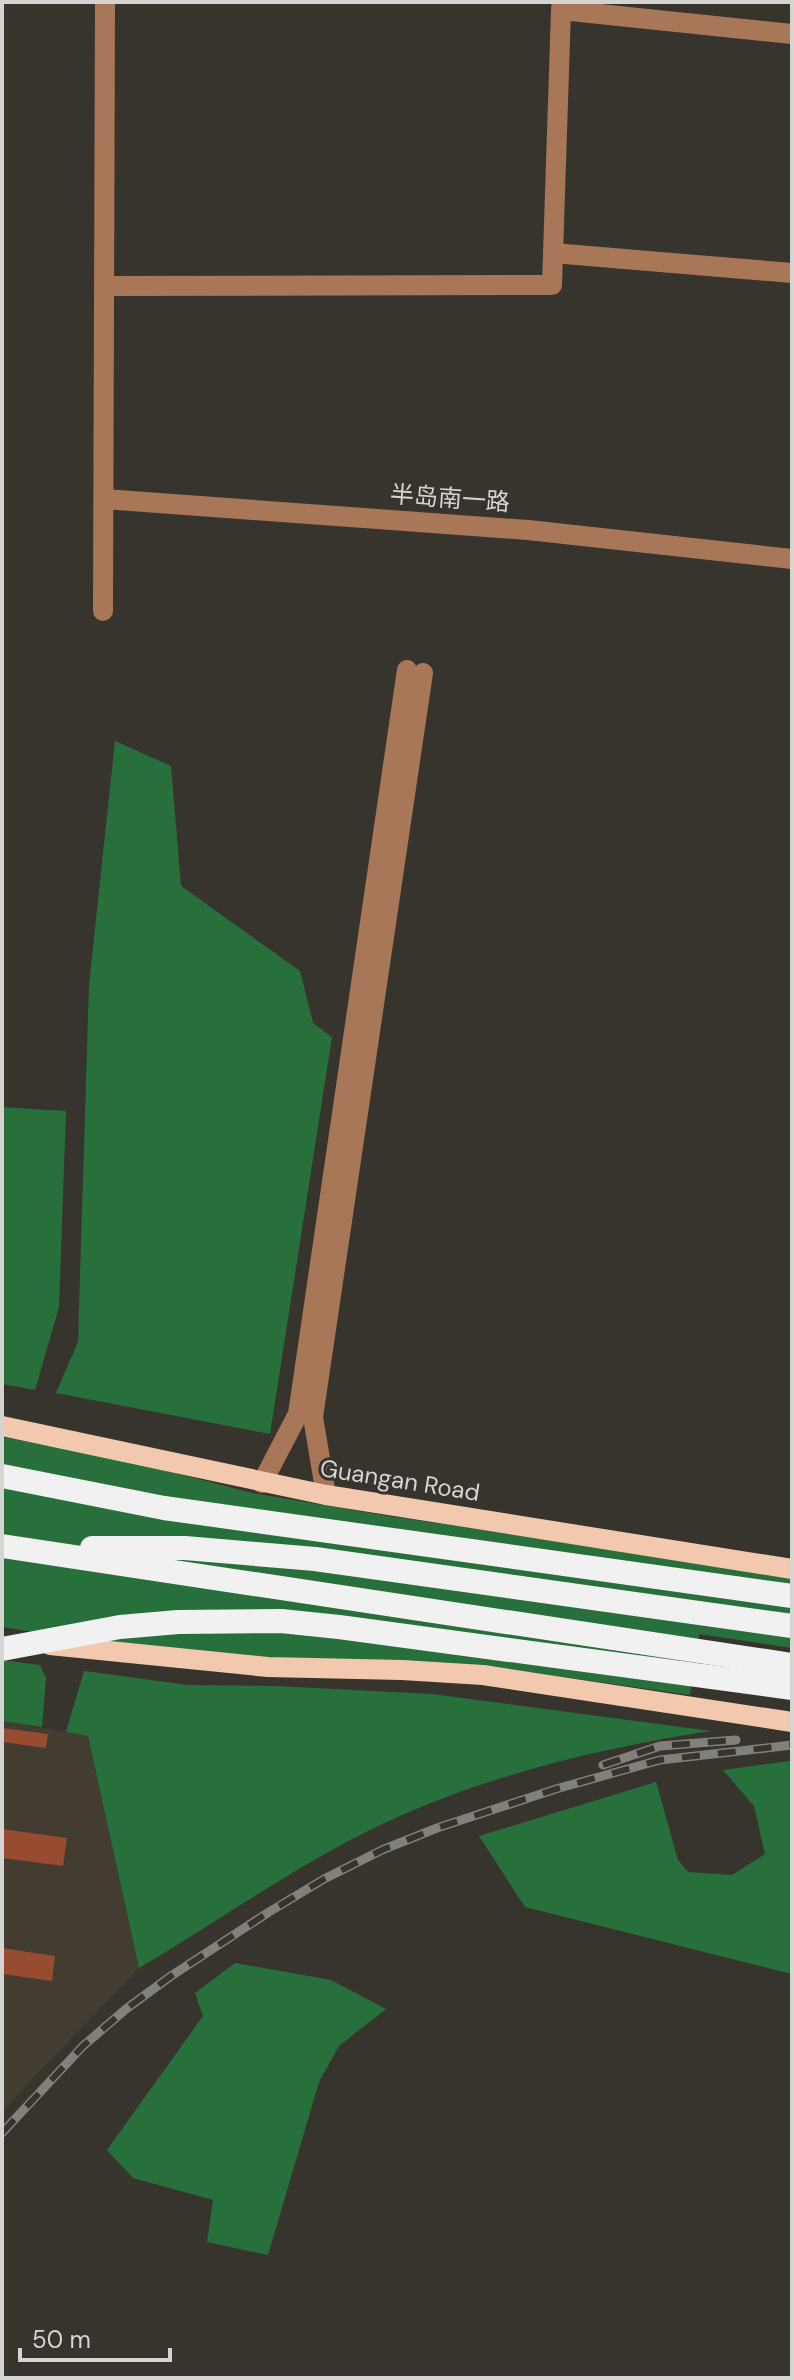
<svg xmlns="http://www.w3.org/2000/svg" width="794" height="2380" font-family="'DM Sans','Noto Sans SC',sans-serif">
<rect width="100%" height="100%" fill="#37342e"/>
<path fill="#433c31" d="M2,1721L88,1736L139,1968L2,2111Z"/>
<g fill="#28703b">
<path d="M115,741L171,766L181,886L300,971L313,1023L332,1037L270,1434L56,1393L78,1342L89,985Z"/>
<path d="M2,1107L66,1111L59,1307L35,1390L2,1384Z"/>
<path d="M2,1437L126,1460L252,1493L382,1515L792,1576V1648L699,1634L690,1695L528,1672L149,1650L2,1627Z"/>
<path d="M2,1660L40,1665L46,1678L42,1727L2,1721Z"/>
<path d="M84,1671L188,1685L275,1686L432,1694L711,1731C594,1749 475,1778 368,1831C288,1871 216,1923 139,1968L88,1736L66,1732Z"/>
<path d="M790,1761L792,1974L525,1907L479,1836L656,1782L678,1860L688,1872L732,1875L765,1854L754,1806L723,1770Z"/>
<path d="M235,1963L331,1980L386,2009L339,2046L319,2082L268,2255L207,2242L213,2200L133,2178L107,2150L203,2016L195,1993Z"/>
</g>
<g fill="#974b30">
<path d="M2,1728L48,1734L46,1748L2,1742Z"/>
<path d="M2,1829L67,1838L63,1866L2,1858Z"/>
<path d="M2,1948L55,1956L52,1981L2,1974Z"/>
</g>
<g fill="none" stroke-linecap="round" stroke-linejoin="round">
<g stroke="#a87757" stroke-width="20">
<path d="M562,2L561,10L792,34"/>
<path d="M553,253L792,273"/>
<path d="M106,286L552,285L561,10"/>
<path d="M104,499L528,530L792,559"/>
<path d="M103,611L105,2"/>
<path d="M262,1483L298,1414L407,670"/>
<path d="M326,1495L313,1417L423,673"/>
</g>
<g stroke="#f2c9af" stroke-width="20">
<path d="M2,1426L326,1495L792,1569"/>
<path d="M50,1645L268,1667L402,1670L483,1675L792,1722"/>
</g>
<g stroke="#f1f1f1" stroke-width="24">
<path d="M2,1476L164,1508L792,1596"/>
<path d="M2,1546L792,1665"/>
<path d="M92,1548H185L315,1559L792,1626"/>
<path d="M178,1622L281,1621L339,1627L792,1688"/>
</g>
<defs>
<g id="rail">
<path d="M603,1765L660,1746L736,1740"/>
<path d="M2,2133L83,2046L126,2009L171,1976L269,1912L324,1879L382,1850L437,1828L556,1789L660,1760L792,1745"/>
</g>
</defs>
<use href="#rail" stroke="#82807b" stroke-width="9"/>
<use href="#rail" stroke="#37342e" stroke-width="6" stroke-dasharray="18" stroke-linecap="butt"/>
<path stroke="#f1f1f1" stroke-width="24" d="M2,1649L120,1627L178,1622"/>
</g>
<g text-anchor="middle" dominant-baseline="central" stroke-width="6" stroke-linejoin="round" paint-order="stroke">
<g font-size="24" fill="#d6d4d0" stroke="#37342e">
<text transform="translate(450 498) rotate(4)">半岛南一路</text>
<text transform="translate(400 1480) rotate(9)">Guangan Road</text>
</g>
</g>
<rect width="794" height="2380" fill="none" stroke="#d6d4d0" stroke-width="8"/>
<path d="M20 2348v12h150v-12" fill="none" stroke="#d6d4d0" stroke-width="4"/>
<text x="32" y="2348" font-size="24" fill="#d6d4d0" stroke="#37342e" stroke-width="6" paint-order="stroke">50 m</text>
</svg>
